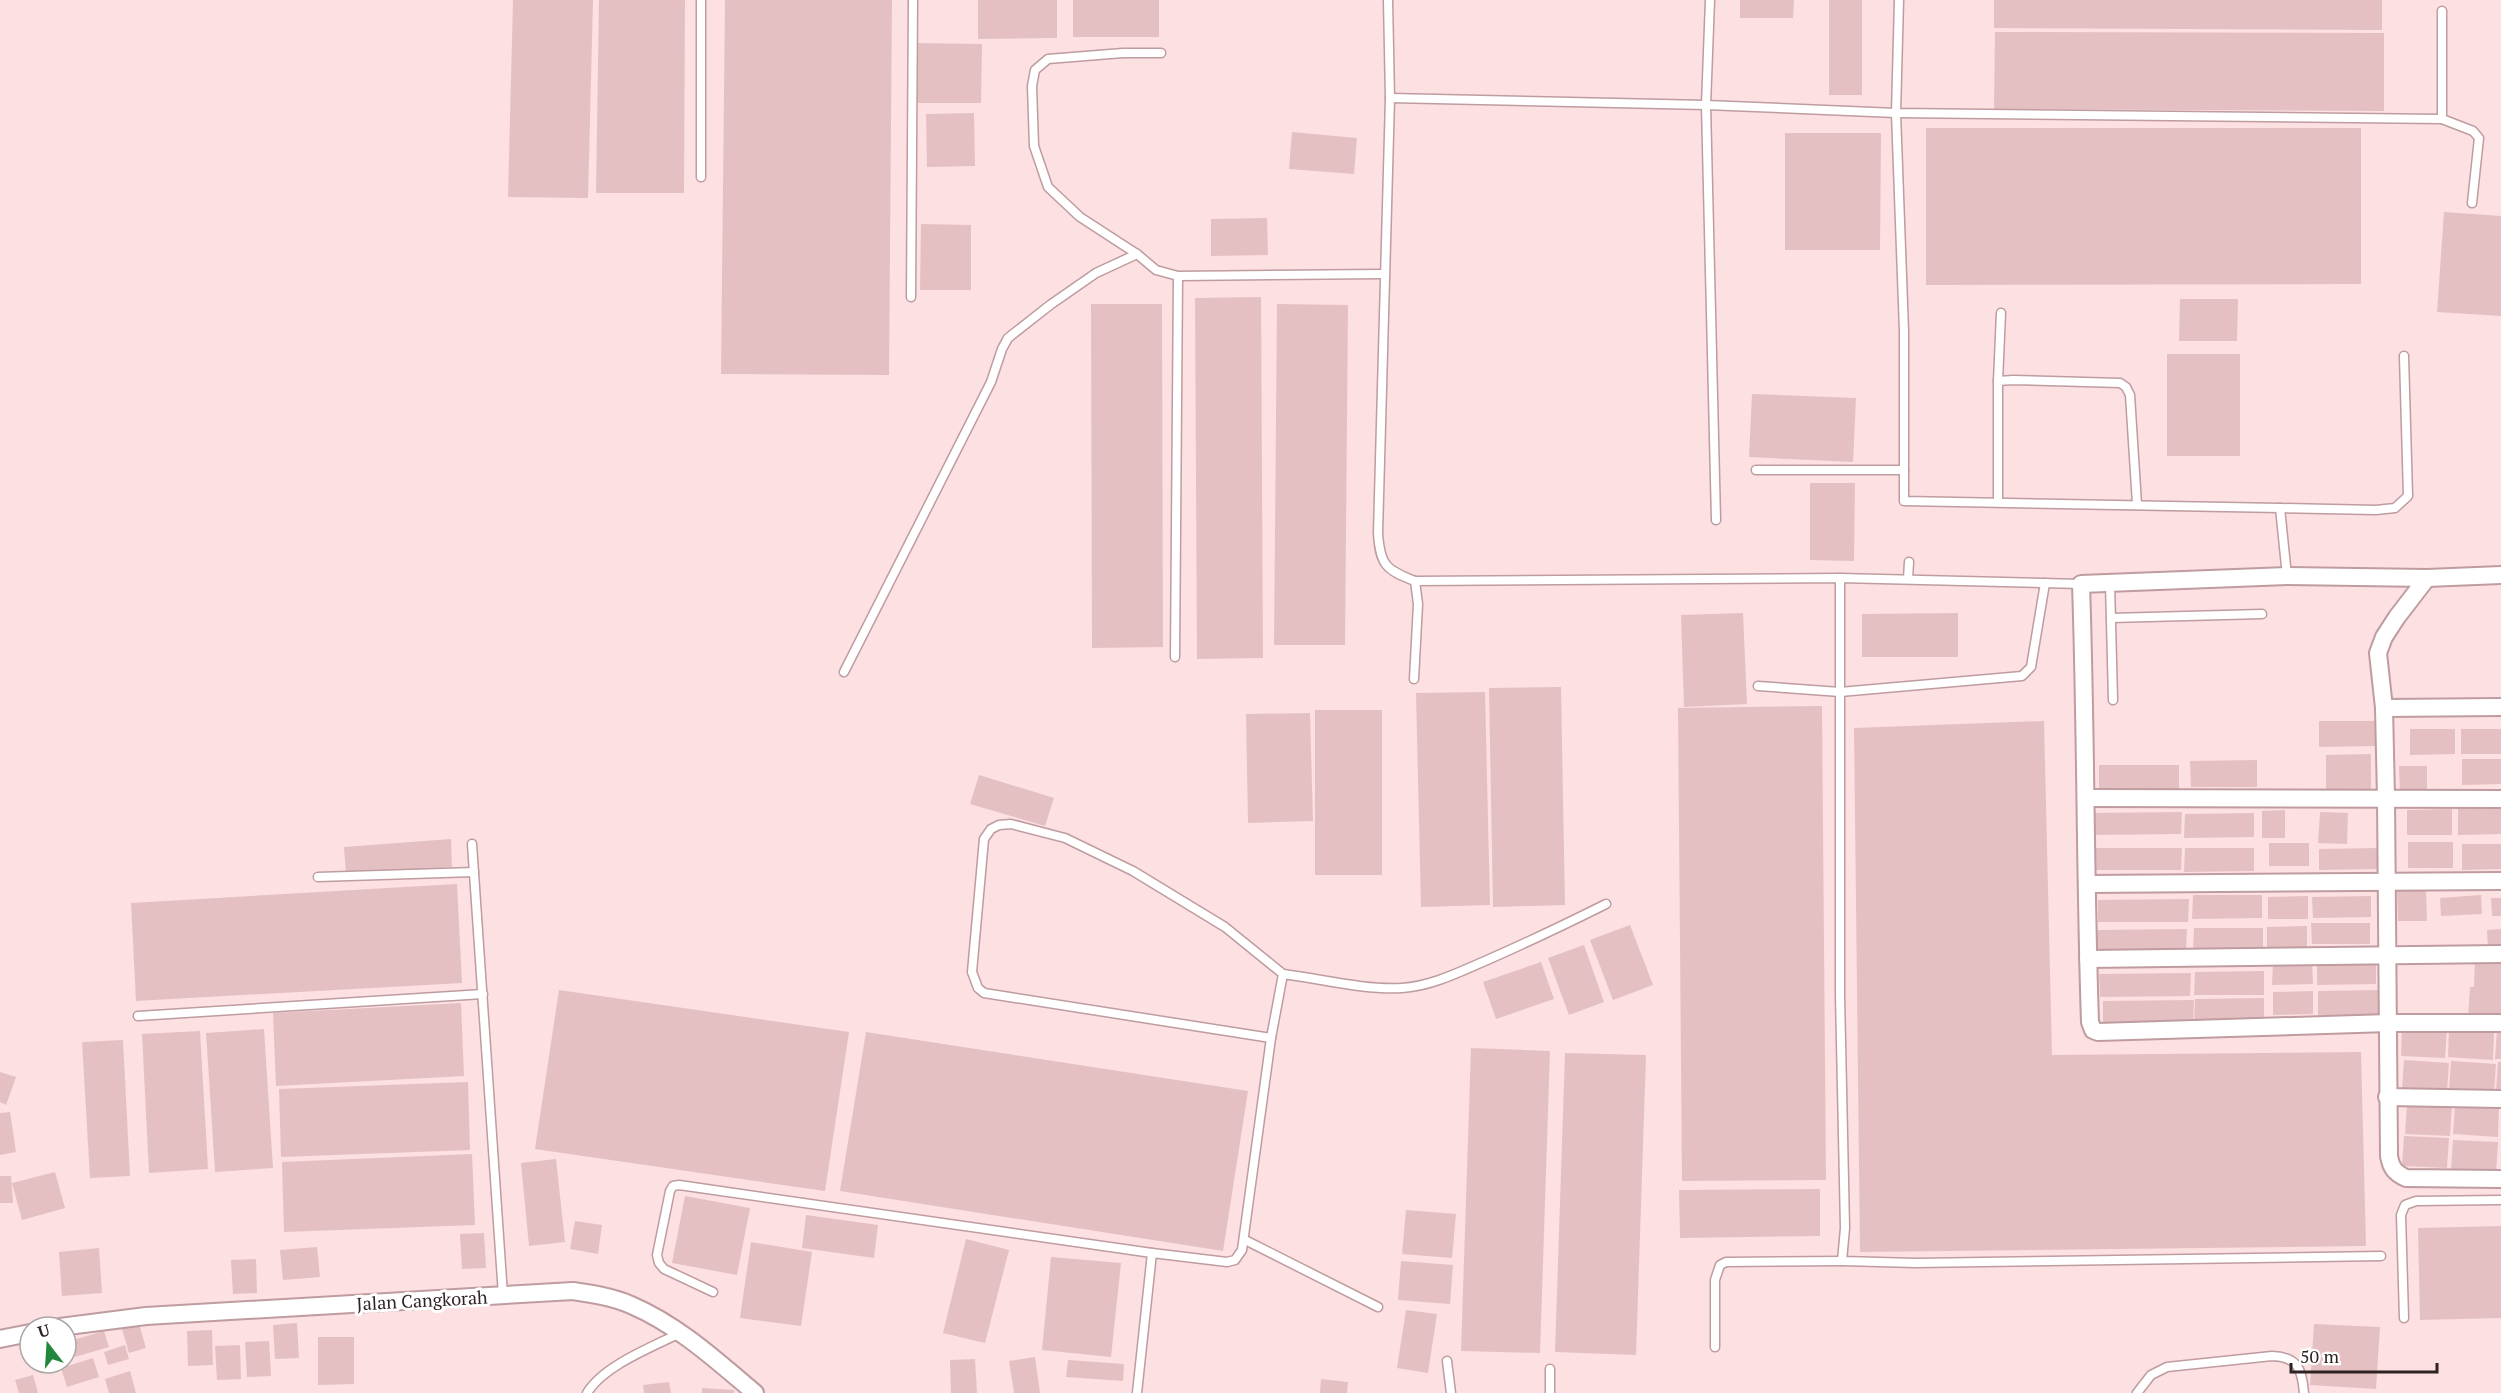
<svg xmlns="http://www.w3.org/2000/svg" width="2501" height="1393" font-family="'PT Serif',serif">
<rect width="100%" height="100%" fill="#fde0e2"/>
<g fill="#e4c0c3">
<path d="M513,0H593L588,198L508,197Z"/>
<path d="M599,0H685L684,193H596Z"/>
<path d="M725,0H892L889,375L721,374Z"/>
<path d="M978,0H1057V38L978,39Z"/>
<rect x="1073" y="0" width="86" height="37"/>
<path d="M1740,0H1794L1793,18H1740Z"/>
<rect x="1829" y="0" width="33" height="95"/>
<path d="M1994,0H2382V30L1994,28Z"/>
<path d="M1995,32L2384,33V111L1994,109Z"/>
<path d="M914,43L982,44L981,103H913Z"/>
<path d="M974,113L975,166L927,167L926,114Z"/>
<path d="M1926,128H2361V284L1926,285Z"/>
<path d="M1292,132L1357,138L1354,174L1289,169Z"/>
<path d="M1785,133H1881L1880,250H1785Z"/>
<path d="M2444,212L2501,216V316L2437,312Z"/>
<path d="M1267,218L1268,255L1211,256V219Z"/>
<path d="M921,224L971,225V290H920Z"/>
<path d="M1261,297L1263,658L1197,659L1195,298Z"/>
<path d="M2180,299H2238L2237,341H2179Z"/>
<path d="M1091,304H1162L1163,647L1092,648Z"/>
<path d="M1277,304L1348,305L1345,645H1274Z"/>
<rect x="2167" y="354" width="73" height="102"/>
<path d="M1752,394L1856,398L1853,462L1749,457Z"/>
<path d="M1810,483H1855L1854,561L1810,560Z"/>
<path d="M1743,613L1747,704L1684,707L1681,615Z"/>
<path d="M1958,613V657H1862V614Z"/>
<path d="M1561,687L1565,905L1493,907L1489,688Z"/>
<path d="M1485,692L1490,905L1421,907L1416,693Z"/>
<path d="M1822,706L1826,1180L1682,1181L1678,708Z"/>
<rect x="1315" y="710" width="67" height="165"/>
<path d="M1310,713L1313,821L1248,823L1246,714Z"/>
<path d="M2044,721L2052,1055L2361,1052L2366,1246L1860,1252L1854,728Z"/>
<path d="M2319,721H2375V746L2319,747Z"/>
<path d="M2410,729H2455V754L2410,755Z"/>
<rect x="2461" y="729" width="40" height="25"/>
<path d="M2371,754V792H2326V755Z"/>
<path d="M2462,759H2501V784L2462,785Z"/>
<path d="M2257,760V787H2191L2190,761Z"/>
<path d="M2099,765H2179V794L2099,795Z"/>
<path d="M2399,766H2427V794H2400Z"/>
<path d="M979,775L1054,798L1045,826L970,804Z"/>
<path d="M2452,809V835H2407V810Z"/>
<path d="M2458,809H2501V834L2458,835Z"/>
<path d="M2285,810V838H2262V811Z"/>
<path d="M2182,812L2181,834L2091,835V813Z"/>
<path d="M2320,812L2348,813L2347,844L2318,843Z"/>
<path d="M2254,813V837L2184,838L2185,814Z"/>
<path d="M451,839L452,867L346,874L344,847Z"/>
<rect x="2408" y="842" width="45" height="26"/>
<rect x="2269" y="843" width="40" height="23"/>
<path d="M2462,844H2501V869L2462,870Z"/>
<path d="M2091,848H2182L2181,870H2091Z"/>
<path d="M2185,848H2254V871L2184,872Z"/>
<path d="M2377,848L2378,869L2319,870V849Z"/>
<path d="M457,884L462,983L136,1001L131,903Z"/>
<path d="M2397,890H2426L2427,921H2398Z"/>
<path d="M2193,895H2262V918L2192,919Z"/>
<path d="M2481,895L2482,914L2441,916L2440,898Z"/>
<path d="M2308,896V919H2268V897Z"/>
<path d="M2371,896V917L2313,918L2312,897Z"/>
<path d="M2491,898H2501V916H2492Z"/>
<path d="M2189,899L2188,922H2098V900Z"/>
<path d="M2311,923H2370V944H2312Z"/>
<path d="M1630,925L1653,985L1613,1000L1590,940Z"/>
<path d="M2307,926V949L2267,950V927Z"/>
<path d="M2194,928H2263V951L2193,952Z"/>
<path d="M2187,929L2186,952H2096V930Z"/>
<path d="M2501,929V948H2488L2487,930Z"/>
<path d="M1584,945L1604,1002L1569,1015L1548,958Z"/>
<path d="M2475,957L2501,958V1018L2468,1017L2470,987H2474Z"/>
<path d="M2312,961L2313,984L2272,985L2273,962Z"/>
<path d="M1541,962L1554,999L1496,1019L1483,982Z"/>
<path d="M2376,963V984L2317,985V964Z"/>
<path d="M2264,971V995H2194L2195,972Z"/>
<path d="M2191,973L2190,996L2100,997L2099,974Z"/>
<path d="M559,990L849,1032L825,1191L535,1149Z"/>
<path d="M2384,990V1015H2318V991Z"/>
<path d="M2313,991V1014L2273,1015V992Z"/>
<path d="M2264,998V1022H2194L2195,999Z"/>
<path d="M2194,1000L2193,1022L2103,1023V1001Z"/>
<path d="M461,1003L464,1076L276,1086L273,1013Z"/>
<path d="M2402,1026L2447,1028L2445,1058L2401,1056Z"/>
<path d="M2449,1028L2494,1030L2493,1060L2448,1057Z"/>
<path d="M264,1029L273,1168L215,1172L206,1033Z"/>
<path d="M2497,1029H2501V1059H2495Z"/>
<path d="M200,1031L208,1169L149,1173L142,1034Z"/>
<path d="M866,1032L1248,1091L1223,1251L840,1191Z"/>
<path d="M123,1040L130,1176L90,1178L82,1042Z"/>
<path d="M1471,1048L1550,1051L1540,1353L1461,1351Z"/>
<path d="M1565,1053L1646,1055L1636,1355L1555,1352Z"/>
<path d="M2404,1060L2449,1063L2447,1092L2402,1090Z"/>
<path d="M2451,1061L2496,1064L2494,1094L2449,1091Z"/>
<path d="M2498,1062H2501V1092L2496,1091Z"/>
<path d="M0,1072L16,1077L6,1105L0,1102Z"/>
<path d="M468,1082L470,1150L281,1157L279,1089Z"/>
<path d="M2407,1104L2452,1107L2450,1136L2405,1134Z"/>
<path d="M2455,1105L2499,1107L2498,1137L2453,1134Z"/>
<path d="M10,1112L16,1152L0,1155V1113Z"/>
<path d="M2404,1136L2449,1138L2447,1168L2402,1166Z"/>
<path d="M2453,1140L2498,1142L2496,1172L2451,1169Z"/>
<path d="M472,1154L475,1225L284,1232L282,1162Z"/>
<path d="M556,1159L565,1242L529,1246L521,1163Z"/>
<path d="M55,1172L65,1208L22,1220L12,1183Z"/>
<path d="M0,1176H11L13,1203H0Z"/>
<path d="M1820,1189V1236L1680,1238L1679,1190Z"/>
<path d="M685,1196L750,1208L737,1275L672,1263Z"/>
<path d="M1406,1210L1456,1214L1452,1258L1402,1254Z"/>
<path d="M806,1215L878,1225L874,1258L802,1248Z"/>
<path d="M575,1221L602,1225L598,1254L570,1249Z"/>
<path d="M2501,1226V1318L2420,1320L2418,1228Z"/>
<path d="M484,1233L486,1268L462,1269L460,1234Z"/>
<path d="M966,1239L1009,1250L985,1343L943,1333Z"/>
<path d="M751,1242L812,1252L801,1326L740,1318Z"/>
<path d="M317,1247L320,1277L283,1280L280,1250Z"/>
<path d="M99,1248L102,1293L62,1296L59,1252Z"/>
<path d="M1051,1257L1121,1263L1111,1357L1042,1350Z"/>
<path d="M256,1259L257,1293L233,1294L231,1260Z"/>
<path d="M1401,1261L1453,1265L1450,1304L1398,1300Z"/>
<path d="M1406,1310L1437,1314L1428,1373L1397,1368Z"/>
<path d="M297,1323L299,1358L275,1359L273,1325Z"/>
<path d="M139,1324L146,1348L129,1353L122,1329Z"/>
<path d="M2314,1324L2380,1327L2376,1389L2310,1385Z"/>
<path d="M212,1330L213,1365L188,1366L187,1331Z"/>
<path d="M104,1331L109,1347L68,1359L66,1342Z"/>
<path d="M318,1337H354V1384L318,1385Z"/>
<path d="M269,1341L271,1376L247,1377L245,1342Z"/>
<path d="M125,1345L129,1359L108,1365L104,1352Z"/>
<path d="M240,1345L241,1379L217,1380L215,1346Z"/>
<path d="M1035,1357L1040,1393H1014L1009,1361Z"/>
<path d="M93,1358L99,1377L67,1387L61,1368Z"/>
<path d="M975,1359L977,1393H951L950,1360Z"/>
<path d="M1068,1360L1124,1364L1123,1381L1066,1377Z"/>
<path d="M130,1371L136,1393H109L105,1379Z"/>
<path d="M33,1375L38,1393H19L15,1380Z"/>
<path d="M1321,1379L1348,1382L1347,1393H1320Z"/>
<path d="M669,1382L671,1393H644L643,1385Z"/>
<path d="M702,1388L734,1390V1393H702Z"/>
</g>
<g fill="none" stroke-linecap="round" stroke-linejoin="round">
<defs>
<g id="lane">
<path d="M701,0V177"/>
<path d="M1388,0L1390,98L1378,533C1380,565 1386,570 1415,581L1840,578L2081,584"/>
<path d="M1710,0L1706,105L1716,520"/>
<path d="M1899,0L1896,113L1904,331V501L2280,508L2287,576"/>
<path d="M2442,11V119L2473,131L2479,138L2472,203"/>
<path d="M1161,53H1123L1048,59L1035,70L1032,86L1034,146L1048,187L1080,217L1137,254L1156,270L1178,276L1384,274"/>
<path d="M1390,98L1706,105L1896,113L2442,119"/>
<path d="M911,297L913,0"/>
<path d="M1998,381L2001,313"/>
<path d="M1756,470H1904"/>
<path d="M1998,502V381L2013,380L2120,383L2126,387L2130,395L2137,504"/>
<path d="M2280,508L2376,510L2395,508L2408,496L2404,356"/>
<path d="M1840,578V995L1845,1228L1842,1261L1916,1263L2381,1256"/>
<path d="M1908,579L1909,562"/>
<path d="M2110,583L2113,700"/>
<path d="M2111,618L2262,614"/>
<path d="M1175,657L1178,276"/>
<path d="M844,672L991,382L1002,349L1008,338L1050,305L1096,273L1137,254"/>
<path d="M1414,679L1418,604L1415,581"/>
<path d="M1758,686L1840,692L2022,676L2031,667L2045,583"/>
<path d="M472,844L503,1295"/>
<path d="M318,877L474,872"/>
<path d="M138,1016L483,994"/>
<path d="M1271,1038L984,993L978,988L972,972L984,839L991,829L999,825L1011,824L1065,838L1133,871L1225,927L1283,974"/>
<path d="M1245,1240L1378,1307"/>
<path d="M713,1292L664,1269L659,1263L657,1255L670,1191L673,1186L679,1185L1152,1253"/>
<path d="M2404,1318L2401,1215L2405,1205L2416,1201L2501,1200"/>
<path d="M1715,1347V1280L1720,1265L1726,1262L1842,1261"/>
<path d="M1447,1361L1451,1393"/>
<path d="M587,1393C603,1366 652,1347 680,1333"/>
<path d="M1137,1393L1152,1253L1227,1262L1235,1260L1242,1250L1271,1038L1283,974C1322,979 1363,990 1402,988C1432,986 1459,972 1485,961C1526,943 1566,924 1606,904"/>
<path d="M1550,1393V1369"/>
<path d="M2137,1393L2151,1375L2167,1367L2272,1356C2298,1357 2302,1369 2304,1393"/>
</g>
<g id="street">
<path d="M2501,575L2427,578L2287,576L2081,584C2086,730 2085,876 2090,1022L2093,1030L2098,1032L2389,1023H2501"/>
<path d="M2427,578L2397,617L2384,637L2378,653L2384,708L2386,798L2389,1156C2391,1168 2395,1173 2406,1178L2501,1179"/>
<path d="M2384,708L2501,707"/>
<path d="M2087,798L2501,799"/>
<path d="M2087,884L2501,881"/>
<path d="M2088,959L2501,954"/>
<path d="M2387,1097L2501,1099"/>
<path d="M60,1327L146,1316L573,1291C593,1294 613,1297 631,1305C678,1325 717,1361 755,1393"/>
<path d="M0,1339L30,1333"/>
</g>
</defs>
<use href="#lane" stroke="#be9c9f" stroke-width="11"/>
<use href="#street" stroke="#be9c9f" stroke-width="20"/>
<use href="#lane" stroke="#fff" stroke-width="8"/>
<use href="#street" stroke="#fff" stroke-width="16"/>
</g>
<g text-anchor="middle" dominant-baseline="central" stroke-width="6" stroke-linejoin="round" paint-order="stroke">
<g font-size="18" fill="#2f2223" stroke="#fff">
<text transform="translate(422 1300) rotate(-3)">Jalan Cangkorah</text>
</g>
</g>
<g transform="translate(48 1345) rotate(343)"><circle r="28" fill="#ffffff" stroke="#aca7a7" stroke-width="1.5"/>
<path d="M0-4.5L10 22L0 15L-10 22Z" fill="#20873c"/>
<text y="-9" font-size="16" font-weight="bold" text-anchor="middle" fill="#2f2223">U</text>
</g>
<path d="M2291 1363v9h146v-9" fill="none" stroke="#2f2223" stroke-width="3"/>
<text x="2300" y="1363" font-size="18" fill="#2f2223" stroke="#ffffff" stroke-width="4.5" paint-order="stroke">50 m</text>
</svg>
